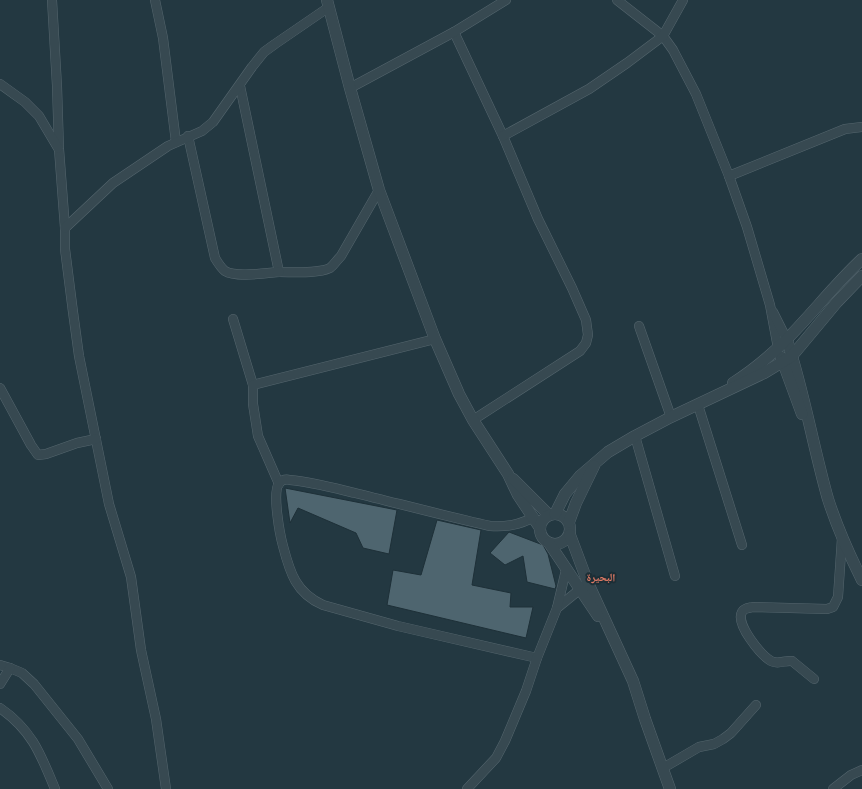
<svg xmlns="http://www.w3.org/2000/svg" width="862" height="789" font-family="Arial,'Noto Naskh Arabic',sans-serif">
<rect width="100%" height="100%" fill="#233841"/>
<g fill="#4e656f" stroke="#1e3038">
<path d="M285,488L397,510L389,554L363,548L356,533L298,508L290,523Z"/>
<path d="M437,520L481,530L472,585L511,593L510,607H533L526,638L387,605L393,570L421,575Z"/>
<path d="M509,532L543,545L548,554L556,586L555,589L527,582L523,556L505,565L490,553Z"/>
</g>
<g fill="none" stroke-linecap="round" stroke-linejoin="round">
<defs>
<g id="minor">
<path d="M52,0L57,86L59,149L65,228V249L73,312L79,356L109,504L131,577L141,650L156,719L166,789"/>
<path d="M155,0L163,38L176,142"/>
<path d="M617,0L663,36L673,50L696,94L729,176L747,227L770,305L778,348"/>
<path d="M454,32L503,136L538,219L572,288L586,320L588,335L586,343L580,351L473,420"/>
<path d="M0,84L25,102L39,116L58,148"/>
<path d="M240,86L279,272C294,272 317,274 330,268C334,265 337,260 341,256L379,190"/>
<path d="M350,88L454,32L506,0"/>
<path d="M188,136L215,258C218,263 221,268 225,271C236,278 266,273 279,272"/>
<path d="M503,136L589,89L627,63L663,36L683,0"/>
<path d="M729,176L845,129L862,127"/>
<path d="M65,228L113,183L168,146L202,131L213,122L252,67L264,52L275,44L329,7"/>
<path d="M773,312L787,340"/>
<path d="M233,319L253,385"/>
<path d="M639,326L671,417"/>
<path d="M0,388L31,445L38,455L46,454L77,443L96,439"/>
<path d="M698,405L742,545"/>
<path d="M635,436L675,576"/>
<path d="M279,484L258,436L253,404V385L435,339"/>
<path d="M534,517C519,525 507,527 490,526C445,516 400,504 355,493C334,488 312,482 290,480C286,479 282,480 279,483C272,493 280,535 283,546C290,573 296,593 323,605L398,626L537,658"/>
<path d="M557,608L584,586"/>
<path d="M0,665L10,668L22,673L34,684L78,739L108,789"/>
<path d="M814,679L792,661C785,660 778,665 771,661C761,655 735,624 742,612C744,608 749,608 753,607L827,609L833,607L838,597L842,538"/>
<path d="M0,684L10,668"/>
<path d="M0,708C32,730 41,755 55,789"/>
<path d="M663,768L699,747L714,744L723,739L731,733L756,705"/>
<path d="M467,789L496,758L505,741L526,691L537,658L557,608L566,570"/>
<path d="M833,789L851,775L862,770"/>
</g>
<g id="tertiary">
<path d="M327,0L350,88L379,190L435,339L459,394L473,420L508,474L518,495L540,528"/>
<path d="M787,340C804,392 813,446 828,499C837,527 849,554 862,580"/>
<path d="M781,357L802,414"/>
<path d="M733,383C752,371 770,356 786,340C812,314 835,284 862,259"/>
<path d="M513,479L549,515"/>
<circle cx="555" cy="529" r="15"/>
<path d="M555,514L565,494L580,476L608,452L635,436L671,417L764,373L792,356L837,302L862,276"/>
<path d="M569,522L576,503L594,466"/>
<path d="M570,535L588,583L633,681L645,719L670,789"/>
<path d="M549,543L598,616"/>
</g>
</defs>
<use href="#minor" stroke="#55666e" stroke-width="10"/>
<use href="#tertiary" stroke="#55666e" stroke-width="12"/>
<use href="#minor" stroke="#374951" stroke-width="9"/>
<use href="#tertiary" stroke="#374951" stroke-width="11"/>
</g>
<g text-anchor="middle" dominant-baseline="central" stroke-width="4" stroke-linejoin="round" paint-order="stroke">
<g font-size="11" font-weight="bold" fill="#e07a64" stroke="#1c2e36">
<text x="601" y="577">البحيرة</text>
</g>
</g>
</svg>
